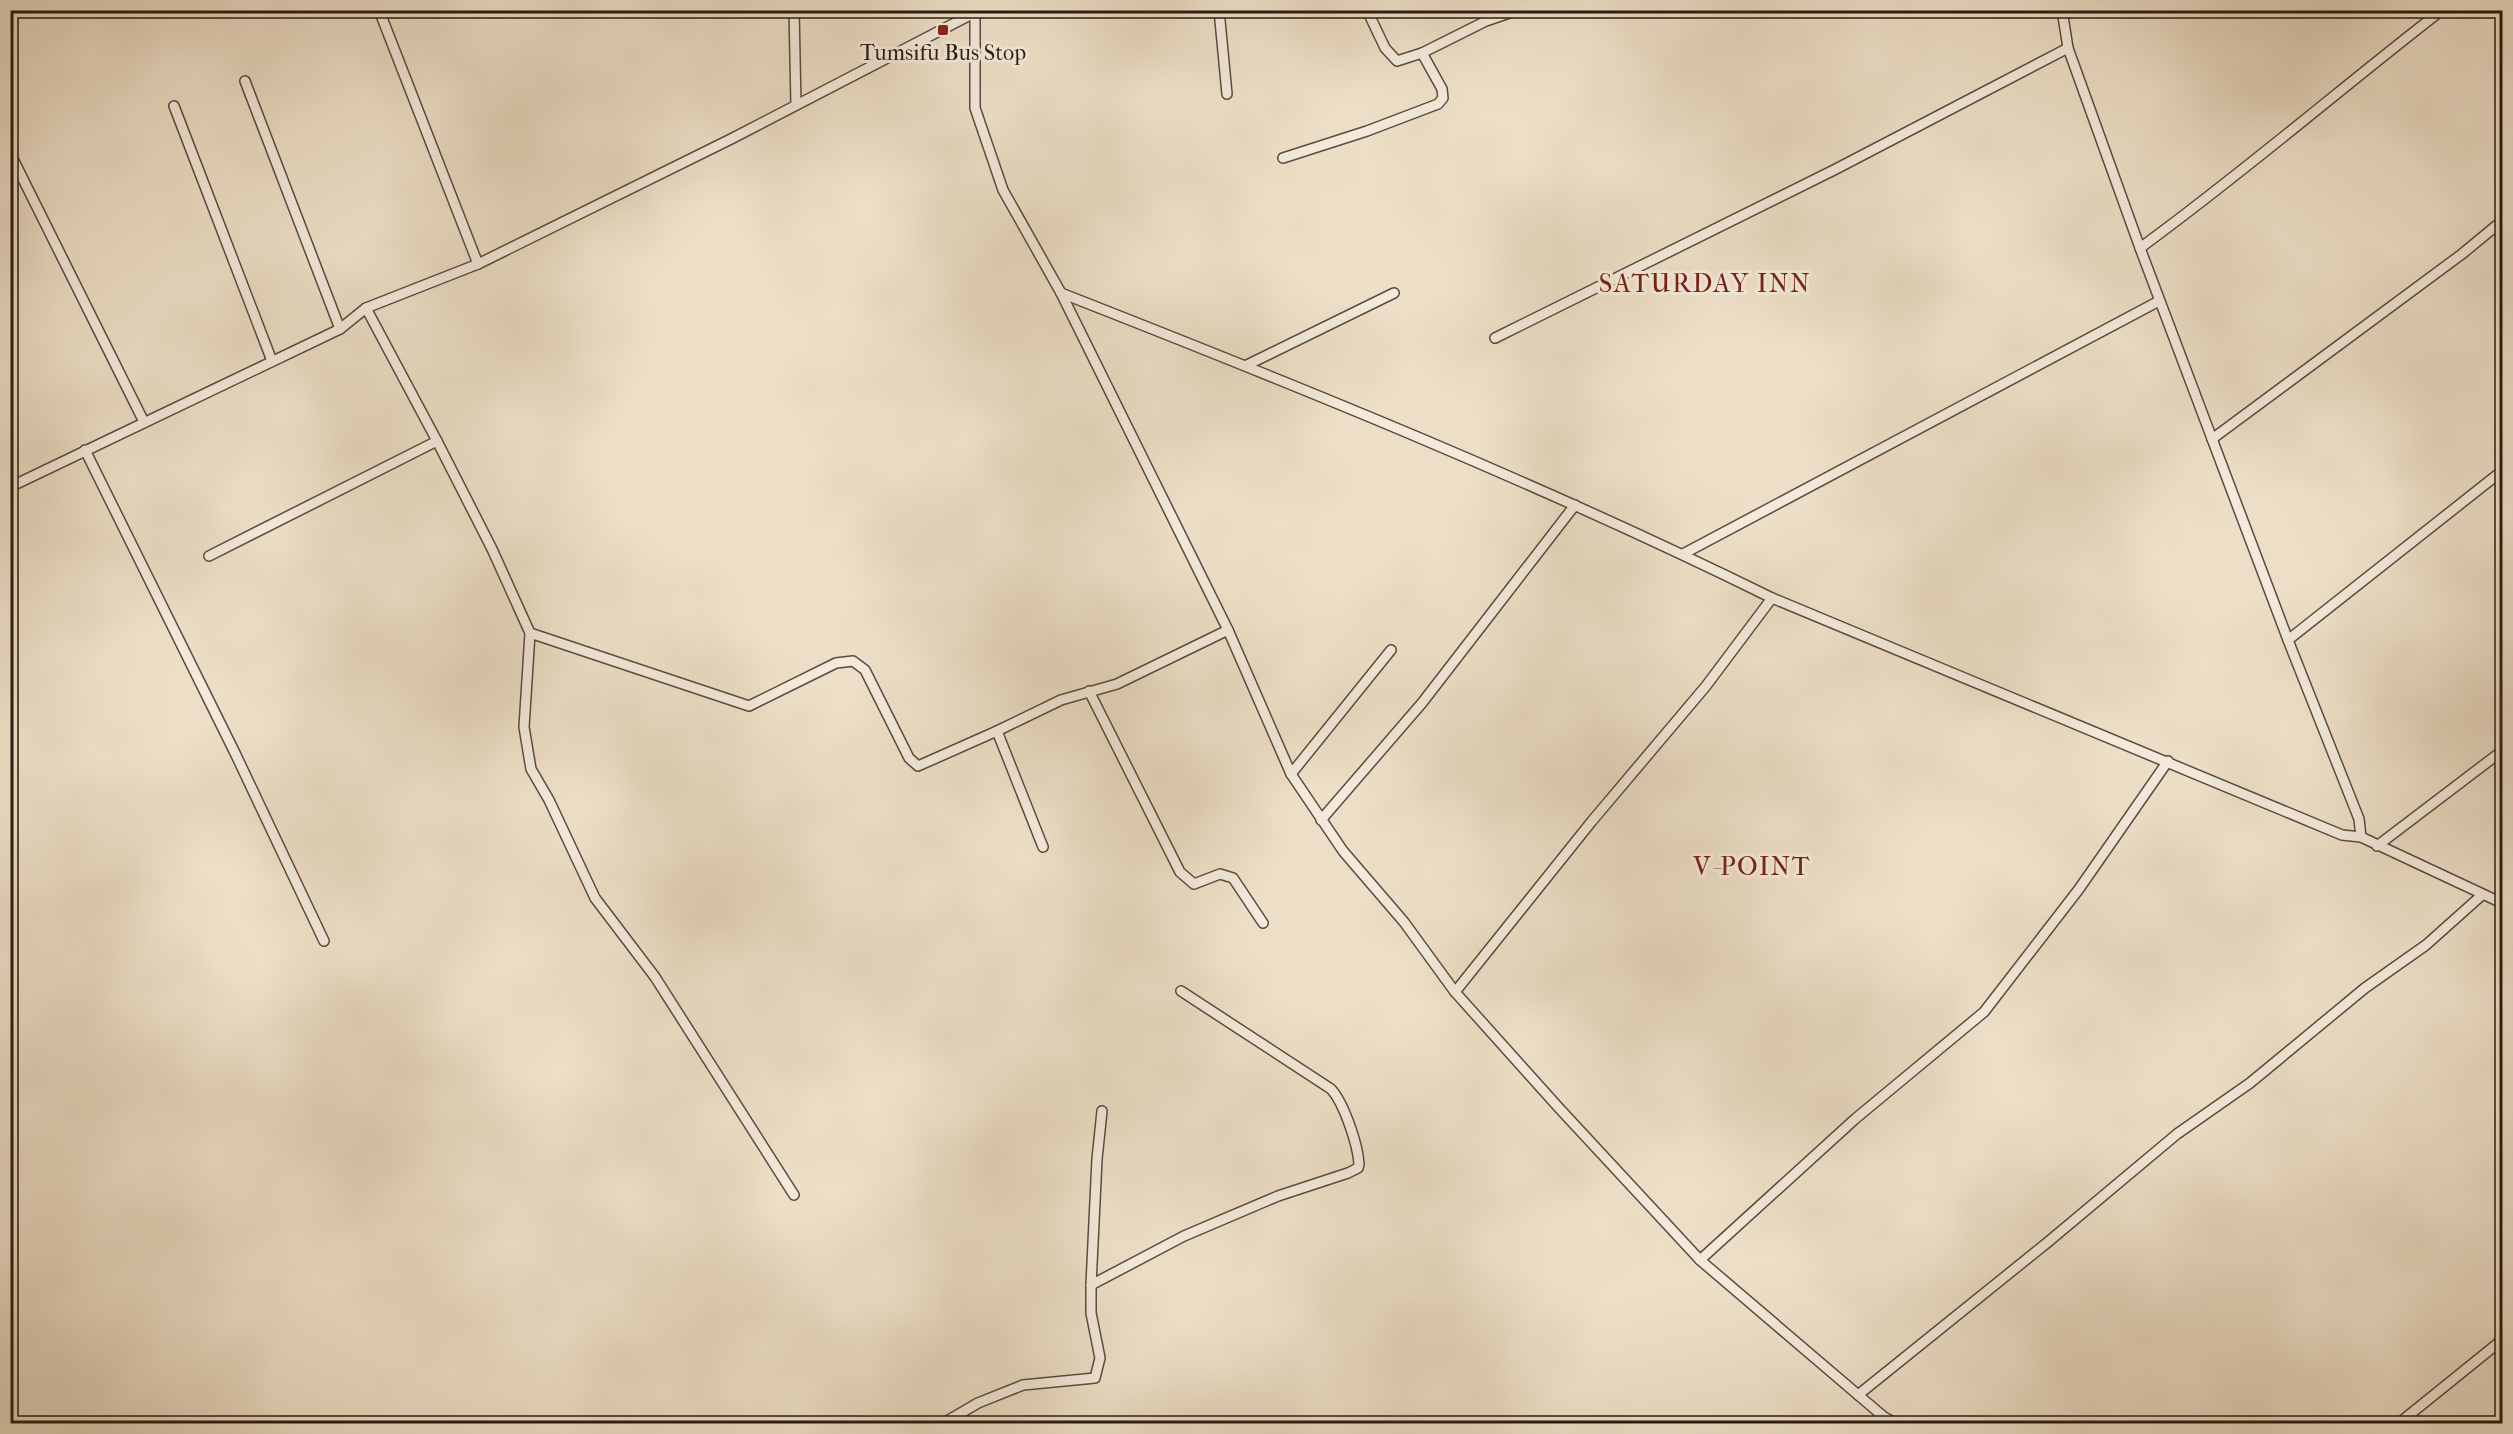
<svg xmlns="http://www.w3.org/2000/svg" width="2513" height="1434" font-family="'IM FELL French Canon',serif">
<rect width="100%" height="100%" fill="#eddfc7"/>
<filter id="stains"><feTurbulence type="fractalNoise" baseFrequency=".00333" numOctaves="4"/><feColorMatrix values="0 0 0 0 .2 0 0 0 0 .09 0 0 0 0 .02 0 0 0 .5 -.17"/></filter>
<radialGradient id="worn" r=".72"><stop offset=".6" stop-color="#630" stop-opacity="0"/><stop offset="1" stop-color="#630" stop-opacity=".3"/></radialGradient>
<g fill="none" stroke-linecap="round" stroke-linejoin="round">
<defs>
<g id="street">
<path d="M379,10L478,264"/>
<path d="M794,10L796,105"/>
<path d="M975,10V108L1003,190L1061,293L1228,630L1291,774L1343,851L1404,922L1455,992L1559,1108L1700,1260L1884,1417L1897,1424"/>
<path d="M1219,10L1227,94"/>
<path d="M2062,10L2068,48L2140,248L2288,640L2359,819L2361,837"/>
<path d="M1422,53L1486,21L1518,10"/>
<path d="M245,81L340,329"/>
<path d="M174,106L272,361"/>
<path d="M10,153L144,422"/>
<path d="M1283,158L1367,131L1438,104L1443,98L1442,89L1422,53L1397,61L1385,48L1367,10"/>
<path d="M2140,248C2243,173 2340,89 2442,10"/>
<path d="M1061,293C1301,387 1541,484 1772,598L2342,835L2361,837L2502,903"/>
<path d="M366,308L437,441L492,549L530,633L524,727L531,769L549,800L595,898L655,977L794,1195"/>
<path d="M1495,338L1834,170L2068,48"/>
<path d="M1247,365L1394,293"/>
<path d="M2212,439L2462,254L2502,221"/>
<path d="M85,450L235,753L324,941"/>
<path d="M10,487L340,329L366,308L478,264L731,139L976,12"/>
<path d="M1683,554L2159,301"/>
<path d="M209,556L437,441"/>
<path d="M530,633L749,706L836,663L853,661L865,670L909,758L918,766L997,731"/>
<path d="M2288,640L2502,471"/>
<path d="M1089,691L1180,872L1194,884L1220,874L1233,878L1263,923"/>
<path d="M1291,774L1391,650"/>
<path d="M1321,820L1422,703L1575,505"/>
<path d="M2377,846L2502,751"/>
<path d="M1043,847L997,731L1061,700L1117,684L1228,630"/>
<path d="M1455,992L1592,821L1706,686L1772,598"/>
<path d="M1700,1260L1855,1119L1984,1012L2079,889L2168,761"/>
<path d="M1091,1285L1184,1236L1278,1196L1348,1173L1358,1168L1359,1164C1358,1145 1344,1103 1331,1089L1181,991"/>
<path d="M1858,1395L2048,1242L2177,1134L2250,1083L2365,988L2426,945L2482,895"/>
<path d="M942,1424L978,1403L1023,1385L1095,1378L1100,1358L1091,1313V1285L1097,1159L1102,1111"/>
<path d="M2398,1424L2502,1340"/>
</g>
</defs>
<use href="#street" stroke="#5b4b3e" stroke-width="12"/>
<use href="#street" stroke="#f3eadb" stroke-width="9"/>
</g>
<rect fill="#8f2418" stroke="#f3eadb" stroke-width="2" x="937" y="24" width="12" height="12" rx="3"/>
<g text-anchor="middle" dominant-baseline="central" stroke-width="6" stroke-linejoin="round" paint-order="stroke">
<g font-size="22" fill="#2a1a11" stroke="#f3eadb">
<text x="943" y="53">Tumsifu Bus Stop</text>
</g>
<g font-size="26" letter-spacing="1.5" fill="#7a1f14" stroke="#f3eadb">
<text x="1705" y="283">SATURDAY INN</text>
<text x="1752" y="866">V-POINT</text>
</g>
</g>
<rect width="2513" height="1434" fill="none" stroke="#eddfc7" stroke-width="36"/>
<rect x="12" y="12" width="2489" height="1410" fill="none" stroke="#2a1a11" stroke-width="3"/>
<rect x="18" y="18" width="2477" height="1398" fill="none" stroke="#2a1a11" stroke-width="1.5"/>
<rect width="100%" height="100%" filter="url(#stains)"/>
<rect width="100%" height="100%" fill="url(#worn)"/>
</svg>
